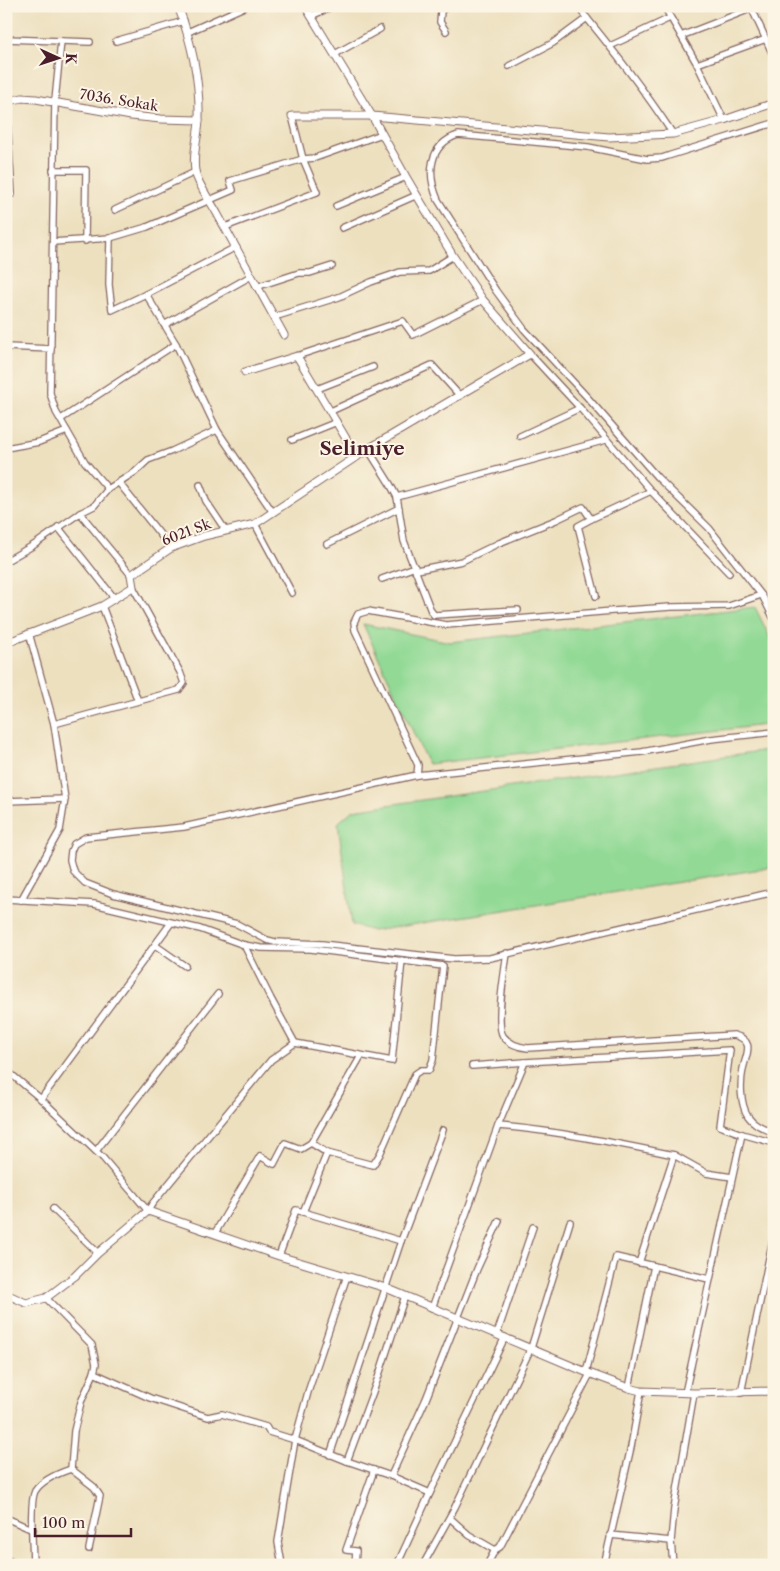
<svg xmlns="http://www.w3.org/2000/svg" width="780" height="1571" font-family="'Libre Caslon Text',serif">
<rect width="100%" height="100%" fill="#fcf5e5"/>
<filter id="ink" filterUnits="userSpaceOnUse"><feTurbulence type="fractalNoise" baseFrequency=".02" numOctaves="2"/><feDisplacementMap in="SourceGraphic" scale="10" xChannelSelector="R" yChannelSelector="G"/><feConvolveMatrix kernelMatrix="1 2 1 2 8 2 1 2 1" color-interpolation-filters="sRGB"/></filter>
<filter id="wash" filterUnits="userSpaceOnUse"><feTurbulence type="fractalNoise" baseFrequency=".0096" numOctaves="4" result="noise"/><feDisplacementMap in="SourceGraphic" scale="20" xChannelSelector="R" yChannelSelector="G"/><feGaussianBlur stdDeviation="1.12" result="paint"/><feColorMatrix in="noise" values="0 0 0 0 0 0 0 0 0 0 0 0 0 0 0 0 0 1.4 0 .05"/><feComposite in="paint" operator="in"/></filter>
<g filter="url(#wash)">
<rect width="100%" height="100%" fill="#ede0bf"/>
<g fill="#91d994" stroke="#6e7c60">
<path d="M755,607L774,646V724L428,764L363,624L450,642Z"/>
<path d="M774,749V867L373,931L352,925L338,823L353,810Z"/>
</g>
</g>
<g filter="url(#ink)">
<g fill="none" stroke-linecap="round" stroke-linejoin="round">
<defs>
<g id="minor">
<path d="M577,6C611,47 644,90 673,134"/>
<path d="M664,6L697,64L724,120"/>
<path d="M752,9L774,57"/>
<path d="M311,16L333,6"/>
<path d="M446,31L440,22L441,11L447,6"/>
<path d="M188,32L246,6"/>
<path d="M681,36L758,6"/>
<path d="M6,39L61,41L55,101L50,393L56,412L85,462L108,489"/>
<path d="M61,41L90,42"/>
<path d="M116,41L184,21"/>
<path d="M610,46L670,18"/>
<path d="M335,54L380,29"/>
<path d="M697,64L766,39"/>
<path d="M509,66L553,43L587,18"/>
<path d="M6,102L12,194"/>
<path d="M774,123L671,155L662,158L647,159L588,147L458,135C428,145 427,175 438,200L496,291L524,329L587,397L657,477L709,528L763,597L774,619"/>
<path d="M53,170H86L85,241"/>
<path d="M336,206L406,177"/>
<path d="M115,210L195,172"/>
<path d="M225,227L317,192L303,159L292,116"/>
<path d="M342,228L417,195"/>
<path d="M110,238L109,285L112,310L146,294L236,247"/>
<path d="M53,242L110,238L147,227L233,190L230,181L303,159L315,158L382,134"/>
<path d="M256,287L299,273H310L332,266"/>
<path d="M146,294L176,344L217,430L272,511"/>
<path d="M274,317L339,297L371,282L400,272L429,271L453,256"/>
<path d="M164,325L251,276"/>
<path d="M6,347L51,349"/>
<path d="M530,354L580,408L651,491L729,573"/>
<path d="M297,356L403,321L413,335L483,300"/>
<path d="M317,389L373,367"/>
<path d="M331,411L432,365L460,396"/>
<path d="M61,419L176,344"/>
<path d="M520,436L580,408"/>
<path d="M292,440L337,422"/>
<path d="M6,448L39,442L67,431"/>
<path d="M368,449L390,484L397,497L404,541L431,611L434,615L518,610"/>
<path d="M119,483L171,548"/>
<path d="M200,485L206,501L226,531"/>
<path d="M397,497L606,440"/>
<path d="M80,513L131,575"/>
<path d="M591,519L578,526L596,596"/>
<path d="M255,524L292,593"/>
<path d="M58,527L115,599"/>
<path d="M327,544L399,508"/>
<path d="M6,561L34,545L80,513L94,506L108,489L135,472L148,460L172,451L217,430"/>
<path d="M417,570L462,561L499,543L556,520L583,507L591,519L651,491"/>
<path d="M382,579L415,567"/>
<path d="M761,595L729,606L671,607L613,611L446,625L368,611L358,614L354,622L355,630L418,765L417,775L184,827L86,837L74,844L71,851L70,860L73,871L85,883L113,894L237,924L267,940L275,942L322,944L454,959L490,958L774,892"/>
<path d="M102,606L138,701"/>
<path d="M54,724L179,690L184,683L180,672L133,587"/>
<path d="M417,775L642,752L711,739L774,732"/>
<path d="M6,801L65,799"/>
<path d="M6,899L94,904L200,929L244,945L261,948L311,949L443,966L433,1060L429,1070H421L415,1074L380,1154L373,1165L327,1153L303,1212L296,1210L279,1256"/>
<path d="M21,900L60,830L65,799L54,724L29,633"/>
<path d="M155,945L185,966"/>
<path d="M244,945L271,999L295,1043"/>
<path d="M507,953C505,970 495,1023 503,1036C509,1044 518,1047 528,1048L734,1035C756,1041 746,1054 743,1069C740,1083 740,1104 748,1116C754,1125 764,1128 774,1133"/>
<path d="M525,1062L730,1050L720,1126L742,1134L774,1143"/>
<path d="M6,1075L11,1074L41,1099L103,1158L148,1211L152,1204L271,1060L295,1043L392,1061L402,960"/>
<path d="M41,1099L171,923"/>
<path d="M498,1126C557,1131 616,1143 674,1155L639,1263"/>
<path d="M311,1143L327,1153"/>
<path d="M96,1151L218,994"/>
<path d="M674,1155L706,1173L732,1177"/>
<path d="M53,1209L98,1253"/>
<path d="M303,1212L401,1241"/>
<path d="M215,1233L260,1156L274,1164L285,1143L301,1149L311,1143L361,1056"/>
<path d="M654,1266L709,1279"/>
<path d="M432,1308L498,1126L525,1062L472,1066"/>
<path d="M497,1334L533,1227"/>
<path d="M586,1372L616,1257L654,1266L629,1388"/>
<path d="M94,1373L150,1398L208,1417L222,1414L266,1427L269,1432L295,1440L347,1461L391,1476L430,1493"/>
<path d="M685,1393L742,1134"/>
<path d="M741,1393L774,1234"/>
<path d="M330,1455L401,1241L443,1130"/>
<path d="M347,1461L378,1378L405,1296"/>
<path d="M71,1469L94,1487L100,1496L89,1549"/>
<path d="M391,1476L426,1399L477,1269L499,1221"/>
<path d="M773,1497L774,1490"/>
<path d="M6,1518L33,1530"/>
<path d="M450,1518L469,1535L495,1550"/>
<path d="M610,1535L671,1541"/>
<path d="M6,1559L17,1565"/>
<path d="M33,1565C33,1550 29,1503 35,1491C42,1480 59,1473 71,1469L74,1431L81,1402L94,1373L96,1364L92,1345L46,1298"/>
<path d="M282,1565L278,1542L295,1440L308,1392L347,1276"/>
<path d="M355,1565L356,1551L346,1550L374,1470"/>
<path d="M397,1565L430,1493L505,1337"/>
<path d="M423,1565L455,1507L531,1348L570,1222"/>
<path d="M487,1565L495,1550L500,1547L590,1374"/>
<path d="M604,1565L631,1447L641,1391"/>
<path d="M673,1565L671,1541L674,1509L694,1393"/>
</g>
<g id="tertiary">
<path d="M178,6C192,43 200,78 199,118C199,135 192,153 195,171C198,186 211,201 218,215C240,255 262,295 284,335"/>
<path d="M6,102L22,98L36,99L131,116L161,119L199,120"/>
<path d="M292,116H372L609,137L673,134L724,120L774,103"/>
<path d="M245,372L297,356L357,457"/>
<path d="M6,643L102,606L133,587L131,575L171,548L204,536L255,524L368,449L530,354L483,300L453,256L406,177L372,116L305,6"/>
<path d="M6,1294L26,1303L46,1298L75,1276L98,1253L148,1211L279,1256L386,1288L586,1372L629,1388L641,1391L694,1393L774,1391"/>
</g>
</defs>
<use href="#minor" stroke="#83635f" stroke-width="8"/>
<use href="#tertiary" stroke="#83635f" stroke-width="9"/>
<use href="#minor" stroke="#fff" stroke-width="5.5"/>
<use href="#tertiary" stroke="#fff" stroke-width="7"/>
</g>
</g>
<g text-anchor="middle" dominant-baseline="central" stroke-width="4" stroke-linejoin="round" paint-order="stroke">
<g font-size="14" fill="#4a1f2b" stroke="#fcf5e5">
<text transform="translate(119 100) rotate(9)">7036. Sokak</text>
<text transform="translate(186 532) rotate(-21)">6021 Sk</text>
</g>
<g font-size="19" font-weight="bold" fill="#4a1f2b" stroke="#fcf5e5">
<text x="362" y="448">Selimiye</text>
</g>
</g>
<rect width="780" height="1571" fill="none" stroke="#fcf5e5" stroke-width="25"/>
<g transform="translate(58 58) rotate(93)" stroke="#fcf5e5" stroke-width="4" paint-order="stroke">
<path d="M0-4L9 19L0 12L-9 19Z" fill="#4a1f2b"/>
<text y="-8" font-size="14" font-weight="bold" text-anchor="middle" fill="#4a1f2b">K</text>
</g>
<path d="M35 1528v8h96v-8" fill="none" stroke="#4a1f2b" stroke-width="2.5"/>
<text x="42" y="1528" font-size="15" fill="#4a1f2b" stroke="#fcf5e5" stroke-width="4" paint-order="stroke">100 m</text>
</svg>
